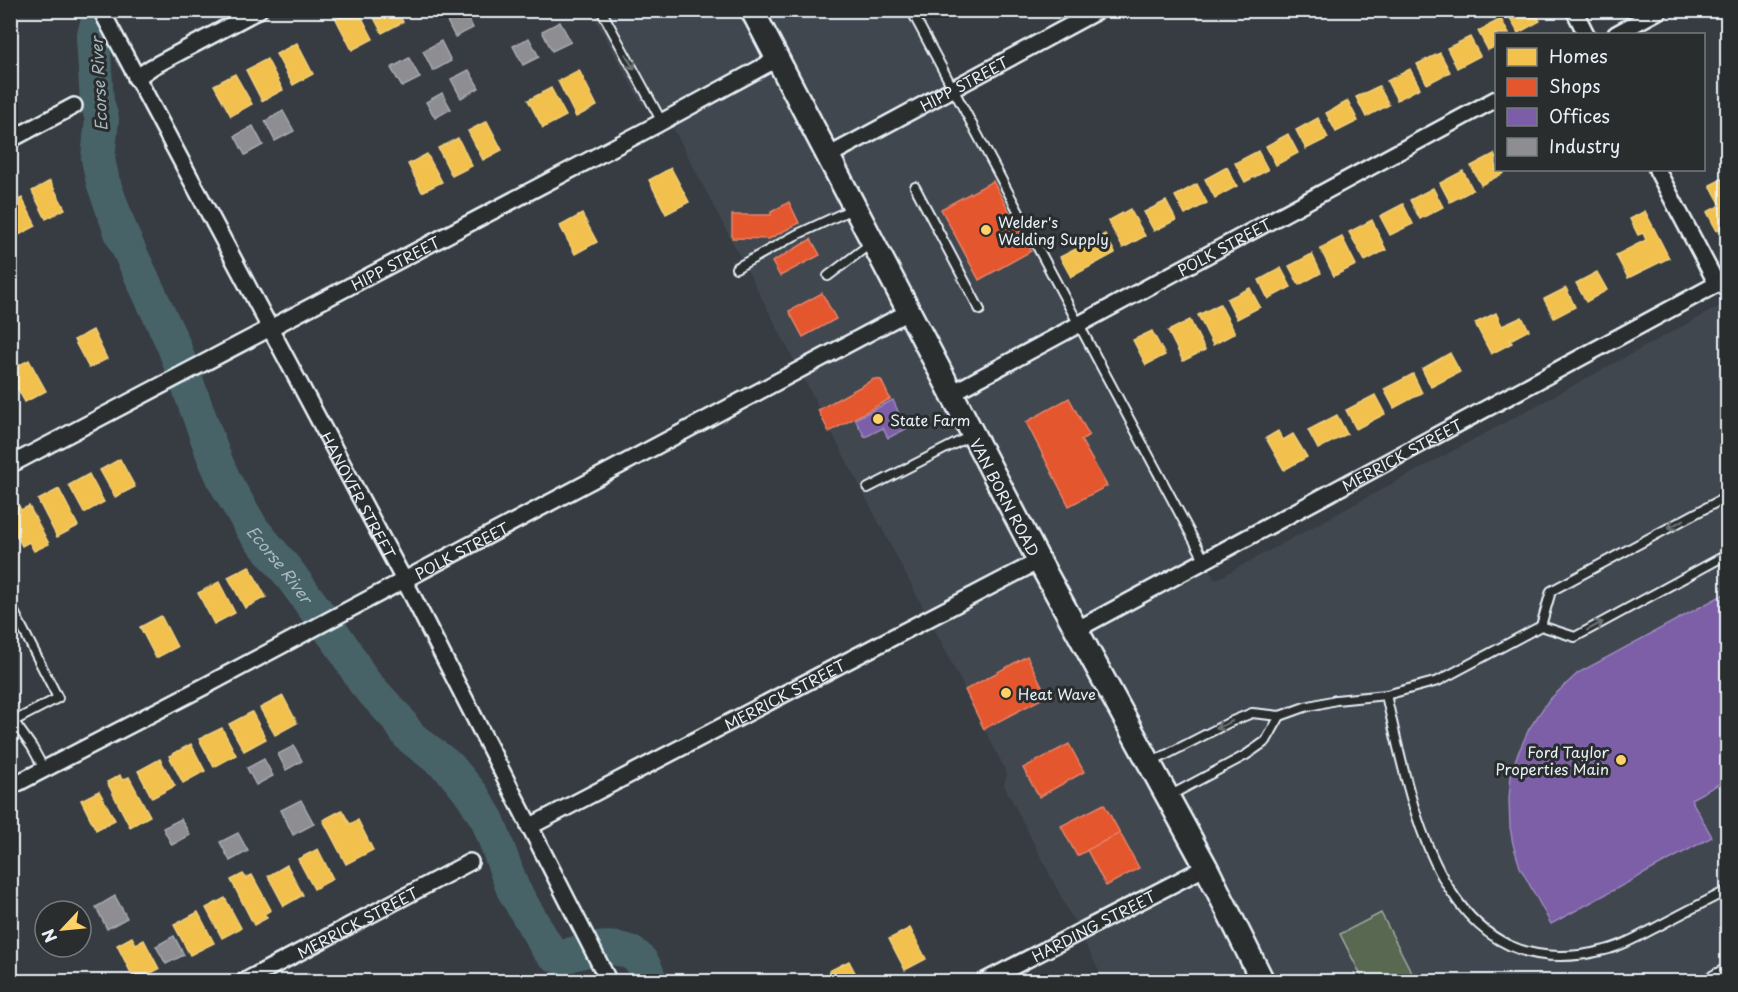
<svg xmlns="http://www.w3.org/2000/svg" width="1738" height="992" font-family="'Playpen Sans',sans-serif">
<rect width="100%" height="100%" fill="#373c42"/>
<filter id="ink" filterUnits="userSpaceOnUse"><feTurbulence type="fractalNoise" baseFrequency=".0167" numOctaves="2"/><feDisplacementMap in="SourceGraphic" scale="12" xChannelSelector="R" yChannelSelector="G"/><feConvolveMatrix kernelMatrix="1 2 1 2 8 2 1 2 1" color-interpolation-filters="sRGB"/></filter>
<g filter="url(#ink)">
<path fill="#404650" d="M591,11H911L1215,580L1727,302V981H1104L1004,785L1007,774L940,640L673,128L662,122L640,101Z"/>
<path fill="#596851" stroke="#a0aca4" stroke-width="1.5" d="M1381,913L1416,981H1364L1340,934Z"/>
<g fill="#f2c14e" stroke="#efcf81" stroke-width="1.5">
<path d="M352,10H358L373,39L352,50L336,19Z"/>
<path d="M370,10H397L403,22L382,33Z"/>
<path d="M1514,10H1534L1540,21L1518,33L1508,14Z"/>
<path d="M1501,19L1509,34H1496V46L1488,50L1478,31Z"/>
<path d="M1470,37L1480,56L1457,68L1447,48Z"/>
<path d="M297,43L313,74L293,85L276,54Z"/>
<path d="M1440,53L1450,72L1427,84L1417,64Z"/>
<path d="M267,59L283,90L262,101L246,70Z"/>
<path d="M1410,69L1420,88L1397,100L1387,81Z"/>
<path d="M579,70L597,106L576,117L558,81Z"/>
<path d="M235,74L252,104L231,116L214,85Z"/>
<path d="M1379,86L1389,105L1366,117L1356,97Z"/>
<path d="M551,88L566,116L543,128L528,100Z"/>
<path d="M1348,101L1358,121L1336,132L1326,113Z"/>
<path d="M1318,118L1328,138L1306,149L1296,130Z"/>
<path d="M487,121L502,150L483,160L468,131Z"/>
<path d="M1288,134L1298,153L1276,165L1266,146Z"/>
<path d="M458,138L472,166L452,176L438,148Z"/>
<path d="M1258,151L1268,170L1245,182L1235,163Z"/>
<path d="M427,154L442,182L422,192L408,164Z"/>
<path d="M1494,154L1496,159V170H1502L1504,173L1481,185L1471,166Z"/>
<path d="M1227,167L1237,186L1215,198L1205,179Z"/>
<path d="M671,168L689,202L666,214L649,180Z"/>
<path d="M1463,171L1473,190L1450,202L1440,183Z"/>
<path d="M1728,176V225L1717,231L1707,212L1721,205L1710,185Z"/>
<path d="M50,181L65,209L46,219L32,191Z"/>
<path d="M1197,184L1207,203L1185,215L1175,196Z"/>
<path d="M1433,188L1443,207L1420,219L1410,200Z"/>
<path d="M22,198L36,226L17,236L10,222V204Z"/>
<path d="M1166,201L1176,220L1154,231L1144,212Z"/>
<path d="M1403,204L1413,224L1390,235L1380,216Z"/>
<path d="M1130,209L1145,236L1123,248L1108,221Z"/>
<path d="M1645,211L1669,258L1628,278L1616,255L1646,240L1643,233L1638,235L1630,219Z"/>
<path d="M582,214L597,242L575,254L560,226Z"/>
<path d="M1372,220L1386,250L1365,261L1349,232Z"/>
<path d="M1105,234L1115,253L1071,277L1060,257Z"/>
<path d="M1342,237L1356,265L1334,276L1320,248Z"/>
<path d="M1312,254L1321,273L1299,285L1289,266Z"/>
<path d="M1281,268L1291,287L1268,299L1259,280Z"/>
<path d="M1597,272L1607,290L1586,302L1576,283Z"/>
<path d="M1250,288L1260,307L1237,319L1227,299Z"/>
<path d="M1566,288L1575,307L1554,318L1544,299Z"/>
<path d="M1220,304L1235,333L1213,345L1198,315Z"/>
<path d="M1496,313L1502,326L1522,317L1529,330L1510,340L1512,343L1491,354L1475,323Z"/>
<path d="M1190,320L1205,350L1183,361L1168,331Z"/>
<path d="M93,330L107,359L89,368L74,340Z"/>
<path d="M1152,331L1165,355L1146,365L1133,340Z"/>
<path d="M1450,353L1460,372L1431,387L1422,369Z"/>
<path d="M29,360L46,391L25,402L10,375V370Z"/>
<path d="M1413,374L1422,393L1394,408L1384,389Z"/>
<path d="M1375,395L1385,414L1356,429L1346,410Z"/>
<path d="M1337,415L1347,434L1318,449L1308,430Z"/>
<path d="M1278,431L1283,440L1293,434L1307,457L1284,470L1266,438Z"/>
<path d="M120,459L135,487L115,497L100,470Z"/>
<path d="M89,474L104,502L84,513L69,485Z"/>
<path d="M59,489L78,526L57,537L38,500Z"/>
<path d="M19,506L21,510L29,506L49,544L34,551L29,542L22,546L10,524V511Z"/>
<path d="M249,566L266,597L245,608L228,577Z"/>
<path d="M219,582L235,613L214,624L198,593Z"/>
<path d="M161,616L177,647L156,658L140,627Z"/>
<path d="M283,696L297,723L275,735L260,708Z"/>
<path d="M252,712L266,739L244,751L229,724Z"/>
<path d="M222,728L236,755L214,767L199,739Z"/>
<path d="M191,744L205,771L183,783L169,756Z"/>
<path d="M160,759L175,786L152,798L138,771Z"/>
<path d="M120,775L122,780L129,777L150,816L130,827L107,782Z"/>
<path d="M99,791L115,820L96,830L81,800Z"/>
<path d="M342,810L350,824L358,820L373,850L346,864L323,820Z"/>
<path d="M318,849L333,879L314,889L298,859Z"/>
<path d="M287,865L303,895L284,906L268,876Z"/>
<path d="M243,874L246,878L252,875L271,910L264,914L267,918L254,925L231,880Z"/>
<path d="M225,898L241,928L222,938L206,908Z"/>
<path d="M198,912L214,943L190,955L174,925Z"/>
<path d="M910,928L926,959L905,970L889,939Z"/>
<path d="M132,937L136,944L144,940L159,969L135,981L117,945Z"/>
<path d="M849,961L860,982H834L829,971Z"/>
</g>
<g fill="#e4572e" stroke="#e5856b" stroke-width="1.5">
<path d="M993,181L1031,251L979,280L941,209Z"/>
<path d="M789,202L799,223L769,239L732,238V215H771V212Z"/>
<path d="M811,239L820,255L780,276L772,262Z"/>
<path d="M822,293L836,319L803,337L789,311Z"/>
<path d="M874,379L881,380L890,399L829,432L818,410Z"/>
<path d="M1069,398L1089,435L1081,440L1107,486L1069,506L1026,422Z"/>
<path d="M1027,656L1047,696L984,729L965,690Z"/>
<path d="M1069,744L1084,772L1039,797L1023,768Z"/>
<path d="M1104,804L1120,833L1077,856L1061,826Z"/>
<path d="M1120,833L1139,868L1106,886L1087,850Z"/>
</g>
<g fill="#7b5ea7" stroke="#9c8abf" stroke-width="1.5">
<path d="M893,400L906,429L888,438L883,428L865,437L855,419Z"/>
<path d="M1728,592V779L1691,799L1712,837L1551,924L1520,867L1513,844L1510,827L1509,799L1511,776L1516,758L1529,729L1548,701L1578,673Z"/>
</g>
<g fill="#8d8d92" stroke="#a8abb1" stroke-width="1.5">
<path d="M458,10H464L473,28L455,37L445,17Z"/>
<path d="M560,22L571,42L552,51L542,31Z"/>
<path d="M529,38L539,57L523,65L513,46Z"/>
<path d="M441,41L451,61L433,71L423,51Z"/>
<path d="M409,58L420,78L402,87L391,68Z"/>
<path d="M469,70L479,88L461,98L451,79Z"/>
<path d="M442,93L451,109L435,118L426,102Z"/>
<path d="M283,111L294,131L275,141L265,121Z"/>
<path d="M253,126L263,145L245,155L235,136Z"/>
<path d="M294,746L302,761L286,770L278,754Z"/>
<path d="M264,759L273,776L256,785L247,768Z"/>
<path d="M301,800L314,824L293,835L281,810Z"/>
<path d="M181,819L190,835L172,845L163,828Z"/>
<path d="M238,833L248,851L230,861L220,842Z"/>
<path d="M115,896L127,918L107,929L96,907Z"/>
<path d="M174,936L184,955L166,964L156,946Z"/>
</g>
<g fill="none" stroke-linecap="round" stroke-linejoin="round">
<path stroke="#466368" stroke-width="34" id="s1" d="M101,10L93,38L97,102L102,119L98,159L103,182L122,235L173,344L214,457L225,482L253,530L288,572L342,646L364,682L398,719L409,736L450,768L473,796L488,821L513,889L548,949L554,954L562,958C582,949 623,941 640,960C645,965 648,975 651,982"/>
<defs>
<g id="service">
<path d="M601,10L662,122"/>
<path d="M911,10L1205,561"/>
<path d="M915,187L980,310"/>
<path d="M736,268L796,235L852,209"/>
<path d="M828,276L870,244"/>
<path d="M868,488L972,435"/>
<path d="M10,604L58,698L14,721"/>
<path d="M1541,626L1551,591L1728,496"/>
<path d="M1386,695C1412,808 1443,992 1605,950C1623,946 1639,936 1655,928C1679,915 1703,903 1728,890"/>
<path d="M10,716L32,747L44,769"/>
<path d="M1152,762L1230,722L1252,713L1280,716L1305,707L1336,700L1386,695L1438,681L1541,626L1575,637L1728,554"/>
<path d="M1171,795L1246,755L1266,741L1280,716"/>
<path d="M1701,982L1728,967"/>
</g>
<g id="minor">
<path id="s2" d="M101,10L413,597L609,982"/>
<path d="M1574,10L1586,34"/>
<path d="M1616,34L1660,10"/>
<path d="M136,78L152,67L259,10"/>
<path d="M10,140L74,106"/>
<path id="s3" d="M828,156L1099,10"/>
<path d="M1657,170L1717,284"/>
<path id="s4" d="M952,393L1496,99"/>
<path id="s5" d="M10,465L656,125L777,59"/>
<path id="s6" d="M1076,630L1728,278"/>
<path id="s7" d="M10,787L209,684L910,311"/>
<path id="s8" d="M529,827L1039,561"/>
<path id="s9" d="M243,982L470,862"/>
<path id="s10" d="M983,982L1206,867"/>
</g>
<g id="secondary">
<path id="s11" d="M752,10L1039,561L1206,867L1263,982"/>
</g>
</defs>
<use href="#service" stroke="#e8f1f8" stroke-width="12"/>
<use href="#minor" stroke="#e8f1f8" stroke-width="20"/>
<use href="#secondary" stroke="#e8f1f8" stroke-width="27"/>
<use href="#service" stroke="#2a2d2e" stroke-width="8"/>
<use href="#minor" stroke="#2a2d2e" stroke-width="15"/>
<use href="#secondary" stroke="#2a2d2e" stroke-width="22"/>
</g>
<defs><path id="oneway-shaft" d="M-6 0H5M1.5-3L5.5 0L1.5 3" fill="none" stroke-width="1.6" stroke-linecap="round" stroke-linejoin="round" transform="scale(1.5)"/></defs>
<g stroke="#6c7275">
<use href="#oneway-shaft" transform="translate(630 62) rotate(61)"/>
<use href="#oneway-shaft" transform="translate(1676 524) rotate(152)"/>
<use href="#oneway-shaft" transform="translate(1595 626) rotate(-28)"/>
<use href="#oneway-shaft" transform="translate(1224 725) rotate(154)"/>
</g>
</g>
<g fill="#ffd166" stroke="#2a2d2e" stroke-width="2">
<circle cx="986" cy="230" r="6"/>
<circle cx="878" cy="419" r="6"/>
<circle cx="1006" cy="693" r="6"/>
<circle cx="1621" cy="760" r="6"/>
</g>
<g text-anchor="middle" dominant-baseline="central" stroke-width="6" stroke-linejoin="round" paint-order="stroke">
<g font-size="15" fill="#e8f1f8" stroke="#2a2d2e">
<text stroke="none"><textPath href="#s3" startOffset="154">HIPP STREET</textPath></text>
<text stroke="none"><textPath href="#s4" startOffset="309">POLK STREET</textPath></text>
<text stroke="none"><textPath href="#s5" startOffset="435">HIPP STREET</textPath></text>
<text stroke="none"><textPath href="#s6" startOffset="370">MERRICK STREET</textPath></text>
<text stroke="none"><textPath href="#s2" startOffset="549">HANOVER STREET</textPath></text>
<text stroke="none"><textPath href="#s11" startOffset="549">VAN BORN ROAD</textPath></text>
<text stroke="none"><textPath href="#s7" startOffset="510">POLK STREET</textPath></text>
<text stroke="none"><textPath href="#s8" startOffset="288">MERRICK STREET</textPath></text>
<text stroke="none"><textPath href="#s9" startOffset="129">MERRICK STREET</textPath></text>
<text stroke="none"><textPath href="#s10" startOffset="124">HARDING STREET</textPath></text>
</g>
<g font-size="15" fill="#e8f1f8" stroke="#2a2d2e" text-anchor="start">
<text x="998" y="221">Welder's<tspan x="998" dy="17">Welding Supply</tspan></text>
<text x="890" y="419">State Farm</text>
<text x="1018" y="693">Heat Wave</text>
<text x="1609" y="751" text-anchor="end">Ford Taylor<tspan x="1609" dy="17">Properties Main</tspan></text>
</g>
<g font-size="16" font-style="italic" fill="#a7b8be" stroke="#2a2d2e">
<text transform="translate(98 84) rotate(-93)">Ecorse River</text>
<text stroke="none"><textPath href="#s1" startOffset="598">Ecorse River</textPath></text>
</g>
</g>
<rect width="1738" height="992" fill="none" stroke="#2a2d2e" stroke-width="36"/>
<rect x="18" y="18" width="1702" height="956" fill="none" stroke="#e8f1f8" stroke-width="2" filter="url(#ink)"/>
<rect x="1495" y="33" width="210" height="138" fill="#2a2d2e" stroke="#767b7f" stroke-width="1.5"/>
<rect x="1507" y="48" width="30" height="18" fill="#f2c14e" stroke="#767b7f" stroke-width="1.5"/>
<text x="1549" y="63" font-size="18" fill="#e8f1f8">Homes</text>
<rect x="1507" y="78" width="30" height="18" fill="#e4572e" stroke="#767b7f" stroke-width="1.5"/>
<text x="1549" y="93" font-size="18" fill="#e8f1f8">Shops</text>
<rect x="1507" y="108" width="30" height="18" fill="#7b5ea7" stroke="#767b7f" stroke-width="1.5"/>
<text x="1549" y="123" font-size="18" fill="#e8f1f8">Offices</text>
<rect x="1507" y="138" width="30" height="18" fill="#8d8d92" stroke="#767b7f" stroke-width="1.5"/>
<text x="1549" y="153" font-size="18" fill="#e8f1f8">Industry</text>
<g transform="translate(63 929) rotate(244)"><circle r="28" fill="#2a2d2e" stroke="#767b7f" stroke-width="1.5"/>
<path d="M0-4.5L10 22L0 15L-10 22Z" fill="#ffd166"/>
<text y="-9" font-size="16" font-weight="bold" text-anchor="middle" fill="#e8f1f8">N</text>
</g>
</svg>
